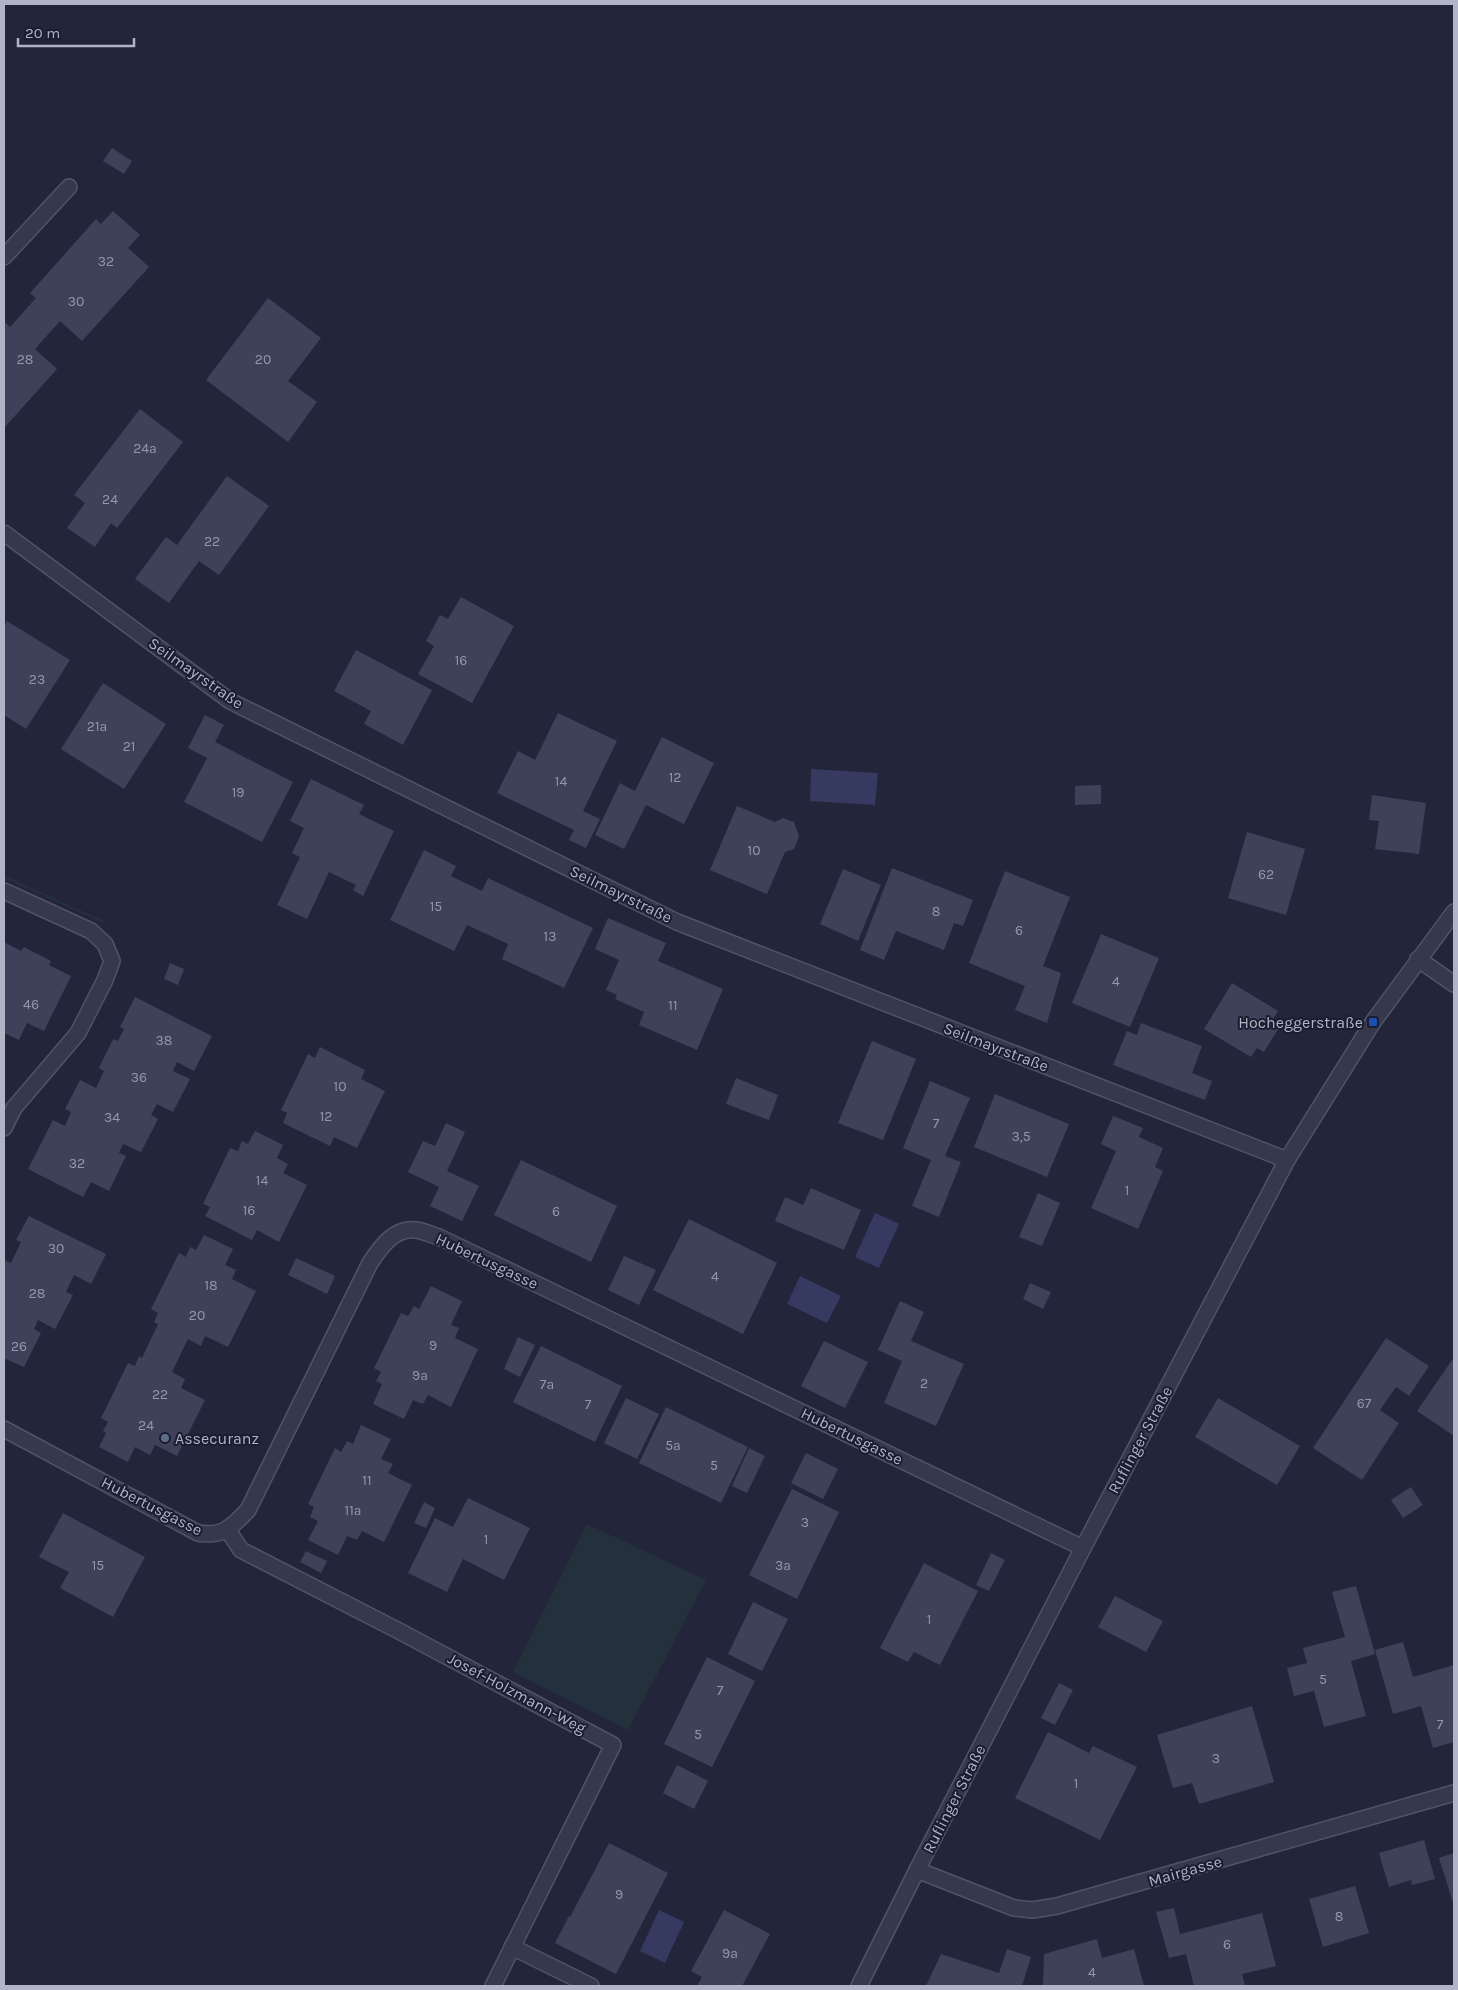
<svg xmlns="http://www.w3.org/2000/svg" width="1458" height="1990" font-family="Karla,sans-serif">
<rect width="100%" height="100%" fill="#23253b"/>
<g fill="#24313c">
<path d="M4,875L106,922L105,924L4,878Z"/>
<path d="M587,1524L706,1580L628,1730L513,1672Z"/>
</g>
<g fill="#363a61">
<path d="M811,769L878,773L875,805L810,801Z"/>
<path d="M875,1213L899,1224L879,1268L855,1257Z"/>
<path d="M800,1276L841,1296L827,1323L787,1304Z"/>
<path d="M659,1910L684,1922L665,1963L640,1951Z"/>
</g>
<g fill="#3f415b">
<path d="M112,148L132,161L124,174L103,161Z"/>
<path d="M113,211L140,235L128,248L149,267L82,341L60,321L35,349L57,369L4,428V323L5,322L10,327L36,298L30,293L96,219L101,224Z"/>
<path d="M268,298L321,338L288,381L317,402L288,442L206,380Z"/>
<path d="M140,409L183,442L117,528L111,523L95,547L67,528L85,503L74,495Z"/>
<path d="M227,476L269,506L219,575L199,561L169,603L135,579L166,537L177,545Z"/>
<path d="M461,597L514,626L472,703L418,674L434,646L426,641L440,615L448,619Z"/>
<path d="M7,621L70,660L26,729L4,715V626Z"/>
<path d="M356,650L432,690L403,745L364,724L371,711L334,691Z"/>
<path d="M103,683L166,724L124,789L61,749Z"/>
<path d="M558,713L617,741L583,811L600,819L586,848L569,840L574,830L497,793L518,751L535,760Z"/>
<path d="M205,715L224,725L215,742L293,782L262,842L184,802L207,758L188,748Z"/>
<path d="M662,737L714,763L684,824L646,805L624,849L595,835L620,783L635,791Z"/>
<path d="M311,779L364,805L359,814L394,831L363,896L353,890L356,885L329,872L307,919L277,905L300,857L292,853L304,828L290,821Z"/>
<path d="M1101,785V804L1075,805V786Z"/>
<path d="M1372,795L1426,803L1419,854L1375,849L1379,821L1369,820Z"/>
<path d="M737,806L775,822L783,818L794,822L799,836L794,849L785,852L767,894L710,870Z"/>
<path d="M1247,832L1305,849L1286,915L1228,898Z"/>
<path d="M424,850L456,866L451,876L482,891L488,878L593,928L564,988L502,959L508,944L467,925L454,951L390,920Z"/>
<path d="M892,868L973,900L963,926L954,923L944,950L896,931L884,960L860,950Z"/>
<path d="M843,869L881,885L858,941L820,924Z"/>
<path d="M1005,871L1070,897L1043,966L1061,973L1047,1023L1015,1010L1025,986L969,963Z"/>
<path d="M608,918L666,943L658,961L723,989L697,1050L639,1025L644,1012L615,999L617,995L606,990L619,960L595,949Z"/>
<path d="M1101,934L1159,958L1130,1027L1072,1003Z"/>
<path d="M4,942L21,951L24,947L51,961L49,965L71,976L44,1031L27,1023L19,1040L4,1033Z"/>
<path d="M170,963L184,969L178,985L164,979Z"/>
<path d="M1232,983L1278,1011L1272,1021L1280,1026L1264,1052L1257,1048L1251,1057L1204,1029Z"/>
<path d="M135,997L212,1036L194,1071L177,1062L173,1071L190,1079L173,1112L157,1104L151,1115L158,1119L141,1152L123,1144L119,1153L126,1156L109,1191L91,1182L83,1197L28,1169L53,1120L65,1126L71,1112L65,1109L80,1080L96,1088L104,1071L99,1068L113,1039L118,1041L124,1029L120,1027Z"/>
<path d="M1141,1023L1202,1046L1192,1073L1212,1081L1205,1100L1113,1065L1127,1031L1137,1035Z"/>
<path d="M872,1041L916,1059L883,1140L838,1123Z"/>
<path d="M320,1047L365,1070L361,1079L385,1091L357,1148L334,1137L330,1146L283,1123L287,1113L281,1110L295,1081L308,1054L315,1058Z"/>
<path d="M736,1078L778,1095L769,1120L726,1104Z"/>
<path d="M930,1081L970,1098L945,1156L961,1162L939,1217L912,1206L931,1160L903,1148Z"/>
<path d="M995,1094L1069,1124L1047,1177L974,1147Z"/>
<path d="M1113,1116L1143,1128L1139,1137L1163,1148L1155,1167L1163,1171L1138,1229L1091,1208L1116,1151L1101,1144Z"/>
<path d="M446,1123L465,1132L447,1171L479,1186L462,1221L430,1206L439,1187L408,1172L423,1141L435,1146Z"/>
<path d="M255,1131L283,1145L277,1158L288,1164L283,1173L307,1185L279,1242L257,1230L252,1240L205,1216L210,1207L203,1204L230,1148L238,1151L242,1141L248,1144Z"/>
<path d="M521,1160L617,1206L591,1262L494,1215Z"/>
<path d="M811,1188L861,1210L844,1250L775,1221L785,1197L803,1205Z"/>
<path d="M1038,1193L1060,1203L1042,1246L1019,1237Z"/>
<path d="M29,1216L106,1254L91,1284L74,1275L66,1292L73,1295L55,1329L38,1320L34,1329L41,1333L24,1367L6,1359L4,1363V1260L11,1263L21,1242L16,1240Z"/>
<path d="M689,1219L777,1263L743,1334L653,1290Z"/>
<path d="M204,1235L233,1249L225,1265L236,1270L232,1279L256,1291L228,1347L205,1336L201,1346L188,1339L172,1372L185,1379L181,1388L205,1400L177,1456L155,1445L150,1455L135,1447L128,1462L99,1447L106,1433L103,1431L108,1422L101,1418L128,1363L135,1366L139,1356L142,1358L158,1324L154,1322L158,1313L151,1309L179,1253L186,1257L190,1247L196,1250Z"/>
<path d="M624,1256L656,1270L639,1305L608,1290Z"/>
<path d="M296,1258L335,1276L327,1294L288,1275Z"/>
<path d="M1030,1283L1051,1292L1043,1309L1023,1299Z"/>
<path d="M431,1286L462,1301L451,1325L459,1328L455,1338L478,1349L451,1407L428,1395L423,1404L413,1400L404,1419L373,1404L382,1384L376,1381L381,1372L374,1368L401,1313L408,1316L414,1306L419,1309Z"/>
<path d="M900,1301L924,1312L911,1341L964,1364L936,1426L884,1403L902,1361L878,1350Z"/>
<path d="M518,1337L535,1345L520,1377L504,1369Z"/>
<path d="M1386,1338L1429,1366L1409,1396L1396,1387L1380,1410L1399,1423L1362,1480L1313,1448Z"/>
<path d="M824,1341L868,1362L845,1408L801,1386Z"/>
<path d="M541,1346L622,1386L595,1442L513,1402Z"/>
<path d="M1454,1357V1436L1417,1411Z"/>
<path d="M626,1398L659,1414L637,1459L604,1443Z"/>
<path d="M1218,1398L1300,1446L1277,1485L1195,1437Z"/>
<path d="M666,1407L748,1447L721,1503L639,1463Z"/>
<path d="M361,1425L391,1439L381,1459L393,1464L388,1473L412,1485L384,1542L362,1531L357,1540L347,1536L338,1555L308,1540L318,1521L310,1517L314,1507L308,1504L335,1448L341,1452L347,1441L353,1444Z"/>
<path d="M749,1448L765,1456L747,1493L732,1486Z"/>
<path d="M806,1453L838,1469L823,1499L791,1483Z"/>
<path d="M1411,1487L1423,1505L1403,1518L1391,1500Z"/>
<path d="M792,1489L839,1512L797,1599L749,1575Z"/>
<path d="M468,1498L530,1528L504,1580L463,1559L447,1592L408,1573L435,1518L453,1527Z"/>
<path d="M424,1502L435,1508L426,1528L414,1523Z"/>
<path d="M63,1513L145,1557L113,1617L60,1588L69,1572L39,1557Z"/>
<path d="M306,1551L327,1561L321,1573L300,1562Z"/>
<path d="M991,1553L1005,1560L989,1591L976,1585Z"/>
<path d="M924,1563L978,1591L940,1665L914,1652L908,1662L880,1648Z"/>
<path d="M1356,1586L1375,1654L1351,1661L1366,1716L1324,1727L1314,1691L1294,1696L1287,1668L1307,1663L1303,1648L1345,1637L1332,1592Z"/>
<path d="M1115,1596L1163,1621L1146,1652L1098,1627Z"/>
<path d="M753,1602L788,1619L762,1671L728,1654Z"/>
<path d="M1403,1642L1413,1677L1454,1665V1742L1433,1748L1421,1706L1393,1714L1375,1650Z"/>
<path d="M707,1657L755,1681L712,1767L664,1744Z"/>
<path d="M1059,1683L1073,1690L1055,1725L1041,1718Z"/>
<path d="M1252,1706L1274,1782L1199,1804L1192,1783L1173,1788L1157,1735Z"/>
<path d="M1048,1732L1089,1753L1093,1746L1137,1767L1100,1840L1015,1798Z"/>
<path d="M677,1765L708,1781L694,1809L663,1793Z"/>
<path d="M1424,1840L1435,1879L1412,1885L1411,1880L1389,1887L1379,1853Z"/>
<path d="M609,1843L668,1873L616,1974L555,1943L569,1916L570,1917Z"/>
<path d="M1454,1853V1906L1439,1858Z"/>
<path d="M1355,1886L1369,1933L1323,1947L1309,1899Z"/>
<path d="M1174,1908L1180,1934L1262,1913L1276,1966L1242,1974L1245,1986H1194L1186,1954L1169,1958L1156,1912Z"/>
<path d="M724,1910L770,1934L742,1986H697L702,1977L691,1971Z"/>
<path d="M1097,1939L1102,1958L1134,1949L1144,1986H1043L1044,1954Z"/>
<path d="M1007,1949L1031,1957L1022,1986H926L941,1954L999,1973Z"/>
</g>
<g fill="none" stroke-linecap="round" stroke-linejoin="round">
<defs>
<g id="minor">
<path d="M4,257L69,187"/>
<path d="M4,533L230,701L659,913L677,922L1287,1160"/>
<path d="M4,891L91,931L105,944L112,961L105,980L78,1033L14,1108L4,1128"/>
<path d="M1418,959L1454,984"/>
<path d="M4,1429L198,1533C223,1537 232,1527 248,1510L370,1263C380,1248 394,1227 416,1230C424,1231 432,1235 439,1237L1083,1548"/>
<path d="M227,1529L241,1550L399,1631L613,1745L493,1986"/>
<path d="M917,1870L1014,1908L1033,1910L1057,1906L1454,1793"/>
<path d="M512,1947L591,1986"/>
</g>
<path id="tertiary" d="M859,1986L917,1870L1083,1548L1287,1160L1373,1022L1454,912"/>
</defs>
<use href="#minor" stroke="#515366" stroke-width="18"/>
<use href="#tertiary" stroke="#515366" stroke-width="18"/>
<use href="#minor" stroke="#36384b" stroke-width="15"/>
<use href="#tertiary" stroke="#36384b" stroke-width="15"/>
</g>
<rect fill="#1a4fb4" stroke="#1b1d30" stroke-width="2" x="1368" y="1017" width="10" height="10" rx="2.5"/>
<circle fill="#5c6f8a" stroke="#1b1d30" stroke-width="2" cx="165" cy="1438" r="5"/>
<g text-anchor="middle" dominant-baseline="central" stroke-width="4" stroke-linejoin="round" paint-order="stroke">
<g font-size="14" fill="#9496ac">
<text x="106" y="261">32</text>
<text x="76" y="301">30</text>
<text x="25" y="359">28</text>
<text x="263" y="359">20</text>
<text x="145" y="448">24a</text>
<text x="110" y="499">24</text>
<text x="212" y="541">22</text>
<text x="461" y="660">16</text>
<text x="37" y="679">23</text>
<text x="97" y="726">21a</text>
<text x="129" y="746">21</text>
<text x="675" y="777">12</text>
<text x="561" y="781">14</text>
<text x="238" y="792">19</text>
<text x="754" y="850">10</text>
<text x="1266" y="874">62</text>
<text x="436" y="906">15</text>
<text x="936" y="911">8</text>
<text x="1019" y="930">6</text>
<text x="550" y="936">13</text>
<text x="1116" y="981">4</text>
<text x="31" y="1004">46</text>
<text x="673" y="1005">11</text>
<text x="164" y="1040">38</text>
<text x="139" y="1077">36</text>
<text x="340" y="1086">10</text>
<text x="326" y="1116">12</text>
<text x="112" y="1117">34</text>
<text x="936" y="1123">7</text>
<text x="1021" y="1136">3,5</text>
<text x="77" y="1163">32</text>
<text x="262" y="1180">14</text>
<text x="1127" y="1190">1</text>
<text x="249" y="1210">16</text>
<text x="556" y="1211">6</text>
<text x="56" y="1248">30</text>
<text x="715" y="1276">4</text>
<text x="211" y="1285">18</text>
<text x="37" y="1293">28</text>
<text x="197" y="1315">20</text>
<text x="433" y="1345">9</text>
<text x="19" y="1346">26</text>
<text x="420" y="1375">9a</text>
<text x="924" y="1383">2</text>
<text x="547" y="1384">7a</text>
<text x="160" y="1394">22</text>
<text x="1364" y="1403">67</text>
<text x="588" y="1404">7</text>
<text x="146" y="1425">24</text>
<text x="673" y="1445">5a</text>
<text x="714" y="1465">5</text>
<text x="367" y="1480">11</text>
<text x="353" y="1510">11a</text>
<text x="805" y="1522">3</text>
<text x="486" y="1539">1</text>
<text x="98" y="1565">15</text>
<text x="783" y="1565">3a</text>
<text x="929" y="1619">1</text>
<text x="1323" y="1679">5</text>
<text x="720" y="1690">7</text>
<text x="1440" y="1724">7</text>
<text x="698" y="1734">5</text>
<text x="1216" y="1758">3</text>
<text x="1076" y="1783">1</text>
<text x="619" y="1894">9</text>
<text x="1339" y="1916">8</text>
<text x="1227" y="1944">6</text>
<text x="730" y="1953">9a</text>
<text x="1092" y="1972">4</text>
</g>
<g font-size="16" fill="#b1b3c7" stroke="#1b1d30">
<text transform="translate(196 673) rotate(35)">Seilmayrstraße</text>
<text transform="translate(621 894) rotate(26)">Seilmayrstraße</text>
<text transform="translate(996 1047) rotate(21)">Seilmayrstraße</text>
<text transform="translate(487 1261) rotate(25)">Hubertusgasse</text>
<text transform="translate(852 1436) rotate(26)">Hubertusgasse</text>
<text transform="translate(1140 1440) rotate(-62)">Ruflinger Straße</text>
<text transform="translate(152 1506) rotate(27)">Hubertusgasse</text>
<text transform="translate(517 1693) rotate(28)">Josef-Holzmann-Weg</text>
<text transform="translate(954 1799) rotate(-63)">Ruflinger Straße</text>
<text transform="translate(1185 1871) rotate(-16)">Mairgasse</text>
</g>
<g font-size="16" fill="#b1b3c7" stroke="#1b1d30" text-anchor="end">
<text x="1363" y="1022">Hocheggerstraße</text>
<text x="175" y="1438" text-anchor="start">Assecuranz</text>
</g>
</g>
<rect width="1458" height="1990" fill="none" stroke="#b1b3c7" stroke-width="10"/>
<path d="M18 38v8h116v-8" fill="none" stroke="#b1b3c7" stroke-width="2.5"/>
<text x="25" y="38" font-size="15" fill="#b1b3c7" stroke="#1b1d30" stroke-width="4" paint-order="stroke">20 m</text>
</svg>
